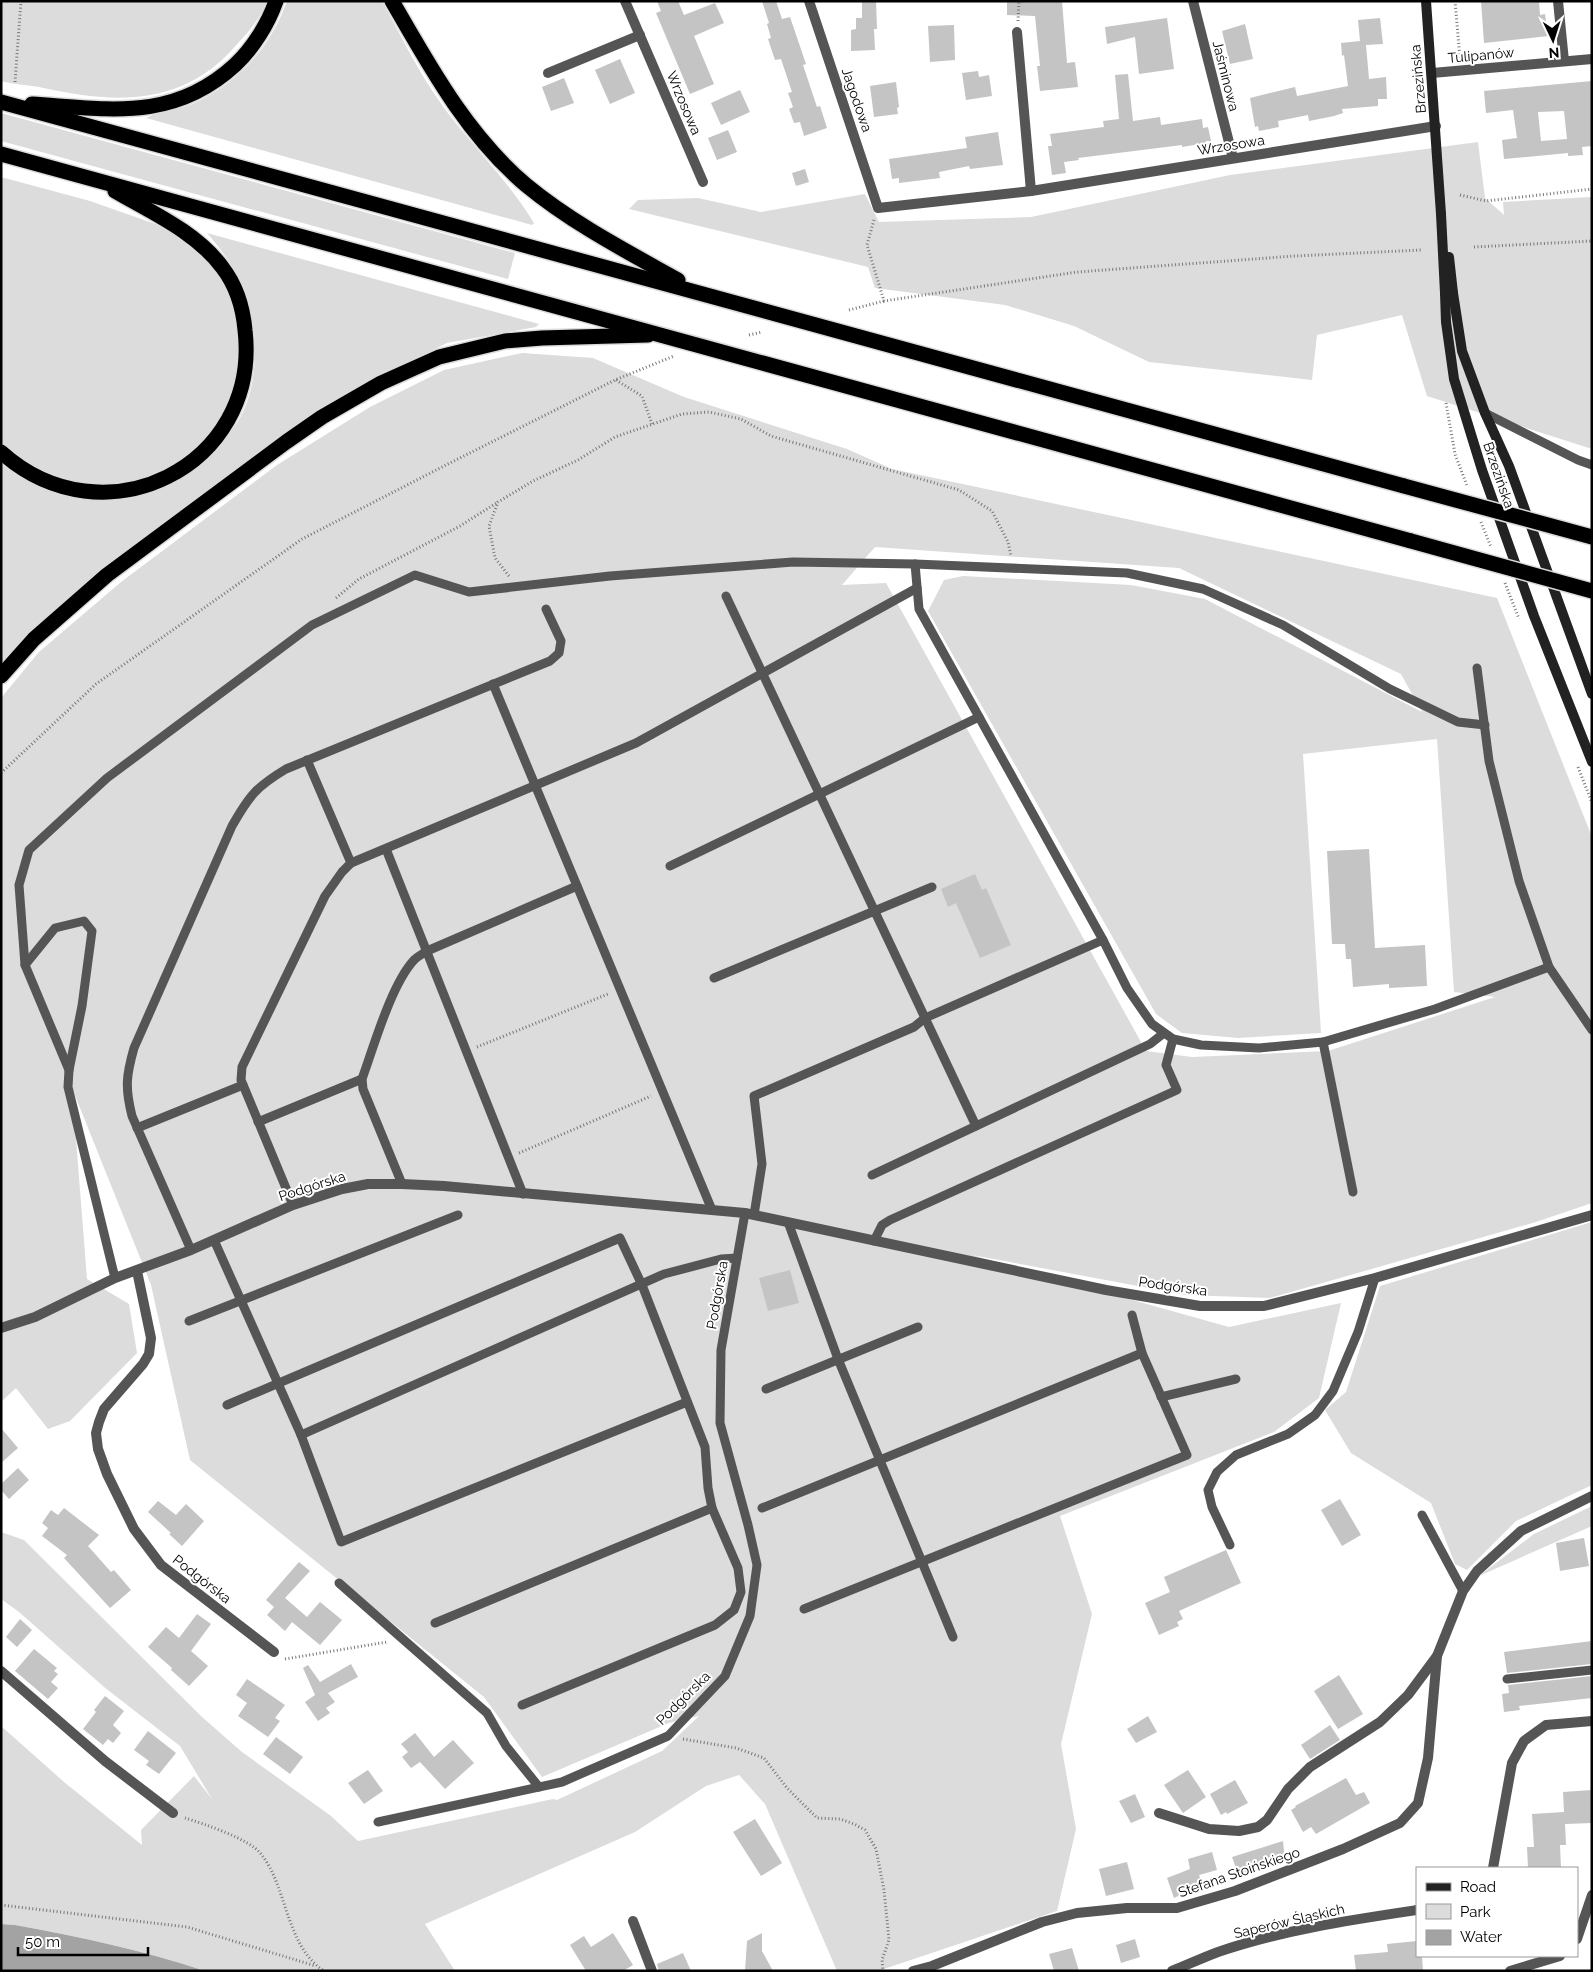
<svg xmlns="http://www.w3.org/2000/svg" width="1593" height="1972" font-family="Raleway,sans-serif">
<rect width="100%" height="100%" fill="#fff"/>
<g fill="#dcdcdc" fill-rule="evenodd">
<path d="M1,1H267C261,17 250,30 239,42C184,108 116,104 39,87C27,85 12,84 1,81Z"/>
<path d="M287,1H382C401,36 419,73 442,105C471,145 508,180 534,223L532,225L146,118C159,111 176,110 190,105C236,86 271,47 287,1Z"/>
<path d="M1,113L515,253L508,279L1,141Z"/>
<path d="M1478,142L1485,198L1504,215L1503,202L1592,197V449L1427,396L1402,315L1317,335L1312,380L1149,362L1074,326L1005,305L875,288L868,267L629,209L638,200L698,198L761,212L865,194L879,222L1031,217L1230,175Z"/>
<path d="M1,177L90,201L167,228L199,251L218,272L232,292L245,346L227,417L196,451L150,479L99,487L50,477L1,446Z"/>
<path d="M207,233L539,324L536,327L447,343L356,389L33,633L7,656L1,665V464C7,469 14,472 21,476C45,489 65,498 92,498C138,500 180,485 212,452C220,443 230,433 237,423C263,383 259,314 236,273C228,258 218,246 207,233Z"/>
<path d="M522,353L593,358L684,397L847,449L892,469L1497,598L1592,837V1203L1536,1222L1270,1298L1186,1295L972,1255L1229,1327L1341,1303L1319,1398L1274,1432L1060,1516L1092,1614L1061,1744L1076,1829L1057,1911L878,1971H837L765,1804L739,1775L706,1786L635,1832L425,1924L455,1971H205C143,1950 80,1937 15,1925L1,1924V1726L64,1782L142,1845L141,1830L194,1776L212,1799L180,1746L104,1687L19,1612L1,1599V1532L24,1540L202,1717L242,1752L331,1816L358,1841L553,1799L557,1800L662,1751L699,1716L669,1723L542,1777L484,1697L190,1460L151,1285L72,1088L87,1279L129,1304L137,1353L70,1421L48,1429L16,1388L1,1402V698L39,652L121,582L277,465L370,407L444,370ZM875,547L1179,568L1401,674L1422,712L1205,599L1131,585L963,576L944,580L928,611L1156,1014L1182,1033L1238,1038L1321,1033L1303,754L1437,739L1454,992L1495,997L1328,1051L1192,1057L1146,1051L886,583L842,585Z"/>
<path d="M1592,1222V1485L1516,1521L1467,1570L1455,1564L1431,1503L1351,1453L1325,1410L1346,1392L1380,1286Z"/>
<path d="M1592,1506V1526L1479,1576L1534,1534Z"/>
</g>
<path fill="#a3a3a3" d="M1,1924L15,1925C80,1937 143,1950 205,1971H1Z"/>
<g fill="#c4c4c4" fill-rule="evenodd">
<path d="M657,1H678L684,15L715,3L724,23L694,36L714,84L690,94L656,13L661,11Z"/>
<path d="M762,1H776L782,19L790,17L806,64L803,65L817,107L820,106L827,128L804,136L800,122L794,123L789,109L793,107L788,93L792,92L781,59L775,60L768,39L771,38L767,24L769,23Z"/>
<path d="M862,1H876L877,29H874L875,50L851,51V30L856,29V18H862Z"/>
<path d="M1062,1L1067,63L1075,62L1078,87L1040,91L1037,66H1040L1035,16L1007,15V2Z"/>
<path d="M1481,1H1539L1540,15L1545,14L1548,36L1484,43Z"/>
<path d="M1167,18L1174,69L1139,74L1135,37L1107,44L1105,27Z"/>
<path d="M1380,18L1383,44L1366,45L1369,79L1386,77L1387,99H1378V106L1342,109L1343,113L1334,116L1309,121L1308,115L1278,121L1279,127L1259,131L1258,126L1255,127L1250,98L1295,87L1297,96L1348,86L1344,55L1342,56L1341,43L1360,41L1358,20Z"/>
<path d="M1245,24L1253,59L1230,64L1222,31Z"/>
<path d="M954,25L955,60L930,62L928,26Z"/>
<path d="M620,59L635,93L610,104L595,70Z"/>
<path d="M978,71L979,77L989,75L992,96L966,100L962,73Z"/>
<path d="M1128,74L1133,121L1160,117L1161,125L1202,119L1203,128L1208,127L1211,141H1206V143L1182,147V145L1078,158L1079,160L1064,162L1066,173L1052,175L1048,146H1052L1050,134L1104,127L1103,121L1119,119L1115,75Z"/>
<path d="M564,78L574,103L551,111L542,87Z"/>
<path d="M1592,81V146L1582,147L1583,155L1568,156V153L1504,159L1502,140L1517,138L1513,110L1486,113L1484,91ZM1564,111L1567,139L1541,141L1538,112Z"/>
<path d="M896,82L899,107L897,108L898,114L874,117L870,86Z"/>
<path d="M740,90L750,112L721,125L711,103Z"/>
<path d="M728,130L737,152L717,160L708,138Z"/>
<path d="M998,132L1003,165L970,169L969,166L939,172L940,178L899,183V178L892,179L889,159L967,148L965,137Z"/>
<path d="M805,169L809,182L796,186L792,173Z"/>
<path d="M1369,849L1375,948L1425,945L1427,986L1389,988V984L1353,987L1351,959H1346L1345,944H1332L1327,851Z"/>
<path d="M975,874L982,890L986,888L1011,945L980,958L956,903L948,907L941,889Z"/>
<path d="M790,1270L799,1303L768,1311L759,1278Z"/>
<path d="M1,1428L18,1448L1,1463Z"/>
<path d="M18,1468L29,1480L9,1499L1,1490V1484Z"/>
<path d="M1340,1499L1361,1535L1342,1546L1321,1510Z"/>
<path d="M158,1501L176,1515L186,1504L204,1521L182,1546L169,1534L171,1533L148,1512Z"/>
<path d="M64,1508L99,1535L88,1546L111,1572L114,1570L131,1590L110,1608L64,1558L67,1555L42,1536L48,1528L42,1523L51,1510L58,1515Z"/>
<path d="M1584,1538L1589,1566L1560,1571L1556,1543Z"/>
<path d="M1226,1550L1241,1583L1179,1611L1183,1619L1177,1622L1179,1626L1159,1635L1145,1603L1170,1592L1164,1577Z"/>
<path d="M299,1562L310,1571L285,1598L307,1617L320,1602L342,1620L320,1645L292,1622L285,1631L267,1615L274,1607L266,1600Z"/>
<path d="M197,1614L211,1624L191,1651L208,1666L189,1686L171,1670L172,1668L148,1647L166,1627L179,1638Z"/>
<path d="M20,1619L32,1630L17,1647L6,1637Z"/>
<path d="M1592,1641V1664L1507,1673L1504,1652Z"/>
<path d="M34,1649L57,1668L54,1671L58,1674L51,1682L58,1688L48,1699L15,1671Z"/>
<path d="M351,1664L358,1677L328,1693L335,1702L326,1708L330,1713L318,1721L305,1702L315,1695L303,1668L308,1665L320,1682Z"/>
<path d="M1339,1675L1363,1714L1338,1729L1314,1691Z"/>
<path d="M1592,1676V1698L1519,1706L1520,1710L1504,1712L1502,1694L1509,1693L1508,1685Z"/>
<path d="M247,1679L285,1705L275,1718L280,1721L268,1737L238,1716L247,1703L236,1695Z"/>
<path d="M105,1696L124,1711L113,1725L121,1733L113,1743L108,1739L103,1745L83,1729L96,1712L94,1710Z"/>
<path d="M1148,1716L1157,1732L1136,1743L1127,1729Z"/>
<path d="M1330,1725L1340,1740L1310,1759L1301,1745Z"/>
<path d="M148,1731L176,1753L159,1774L146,1765L149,1761L134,1750Z"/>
<path d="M415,1733L434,1757L453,1740L474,1763L445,1789L420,1762L411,1768L402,1757L408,1752L401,1744Z"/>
<path d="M276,1737L303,1757L290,1774L263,1754Z"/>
<path d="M368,1770L383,1791L364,1804L348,1783Z"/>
<path d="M1188,1770L1206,1797L1183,1813L1164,1785Z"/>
<path d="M1346,1778L1356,1795L1364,1792L1370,1803L1316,1834L1311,1827L1303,1832L1291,1810L1296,1807L1295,1806Z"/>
<path d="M1235,1780L1248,1803L1227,1814L1226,1812L1221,1815L1210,1794Z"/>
<path d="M1592,1790V1823L1565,1824L1566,1845H1560L1561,1868H1528L1527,1847H1534L1532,1814L1564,1812L1563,1792Z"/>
<path d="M1135,1794L1145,1817L1131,1823L1119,1801Z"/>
<path d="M755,1819L782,1863L761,1876L733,1832Z"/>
<path d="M1283,1841L1285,1862L1239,1876L1232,1857Z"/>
<path d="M1212,1852L1217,1870L1199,1875L1204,1888L1179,1898L1178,1896L1174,1898L1167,1878L1190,1869L1188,1859Z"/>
<path d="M1127,1862L1134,1889L1106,1896L1099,1869Z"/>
<path d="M613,1933L633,1965L623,1971H586L570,1945L584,1936L591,1947Z"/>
<path d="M762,1933V1951L773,1971H745L747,1941Z"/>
<path d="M1135,1939L1140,1957L1121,1963L1116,1945Z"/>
<path d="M1417,1941V1956H1422L1423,1971H1356L1354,1955L1388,1952L1387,1944Z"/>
<path d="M1072,1948L1079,1971H1054L1049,1954Z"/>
<path d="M683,1953L691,1971H659L657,1964Z"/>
</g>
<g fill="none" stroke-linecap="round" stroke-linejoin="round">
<defs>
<g id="motorway">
<path d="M392,1C430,67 467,135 526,185C572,223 626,251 678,280"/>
<path d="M1,102L1404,486"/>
<path d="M32,104C109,109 173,122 235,65C253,48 268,24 276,1"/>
<path d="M1,154L1411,541"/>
<path d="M1,452C103,544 261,467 245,330C243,308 236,285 222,267C196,232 151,212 115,191"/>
<path d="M1,676L34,639L107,575L286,442L322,417L381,383L439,357L505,341L542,338L648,335"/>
</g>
</defs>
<use href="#motorway" stroke="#dbdbdb" stroke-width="18"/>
<g stroke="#777" stroke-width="3" stroke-dasharray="1 2.5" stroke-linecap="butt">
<path d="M1455,1L1460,58"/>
<path d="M1018,21L1019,1"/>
<path d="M15,82L21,1"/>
<path d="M1460,195L1486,201L1592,189"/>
<path d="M874,220L867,245L884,301L1077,272L1295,256L1421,250"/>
<path d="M1474,247L1592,241"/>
<path d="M849,310L884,301"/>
<path d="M749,335L762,332"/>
<path d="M616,380L642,396L652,424"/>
<path d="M1446,403L1455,454L1467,486"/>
<path d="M1481,522L1491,547"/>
<path d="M509,576L495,558L489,526L498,502L533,481L578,460L615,437L682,414L709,412L741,419L771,436L959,490L992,511L1008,542L1011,556"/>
<path d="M1505,583L1519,619"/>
<path d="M336,598L359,579L460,526L498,502"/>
<path d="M1578,767L1592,803"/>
<path d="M1,773L96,684L302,539L446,465L615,380L674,356"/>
<path d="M477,1047L608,994"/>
<path d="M519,1153L651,1096"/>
<path d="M285,1659L387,1642"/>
<path d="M683,1739L736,1748L764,1758L787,1788L817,1818L840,1819L854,1824L865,1830L876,1849L884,1890L889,1940L882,1960L883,1971"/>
<path d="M185,1818C204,1824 250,1839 261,1854C288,1888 285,1945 324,1971"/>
<path d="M1,1905L187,1927L316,1966"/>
</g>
<g stroke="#555" stroke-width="9">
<path d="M1485,413L1578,460L1592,465"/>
<path d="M915,564L919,609L1103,940L1127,988L1152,1024L1173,1039L1201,1045L1259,1048L1323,1042L1435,1009L1549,967"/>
<path d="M726,596L976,1126"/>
<path d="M1477,668L1489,761L1519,881L1549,967L1592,1030"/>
<path d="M493,684L712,1210"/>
<path d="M307,760L351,863"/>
<path d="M386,849L523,1194"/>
<path d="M670,866L979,717"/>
<path d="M25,965L55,928L84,921L92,931L82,1006L69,1070"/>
<path d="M714,978L932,887"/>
<path d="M1323,1042L1353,1192"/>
<path d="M258,1122L362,1079"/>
<path d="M137,1128L243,1085"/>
<path d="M872,1175L1150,1044L1164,1033"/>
<path d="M402,1184L363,1089L362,1079C374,1046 391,985 414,960C417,957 422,954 427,951L577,886"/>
<path d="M293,1205L241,1080L242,1067L325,896L342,872L351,863L636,743L917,588"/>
<path d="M754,1215L762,1164L754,1096L914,1027L925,1018L1103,940"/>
<path d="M788,1222L838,1359L953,1637"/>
<path d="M214,1240L301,1435L341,1542L687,1402"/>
<path d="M874,1241L882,1225L890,1220L1177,1090L1166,1065L1173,1039"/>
<path d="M191,1250L132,1116C125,1088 126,1076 134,1048L232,826C249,796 256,787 286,769L550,661L559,653L561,641L546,609"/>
<path d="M115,1278L68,1087L69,1070L25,965L19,885L29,850L107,778L312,625L415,575L469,592L610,576L793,562L915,564L1127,573L1203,589L1283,625L1390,689L1458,722L1485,725"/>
<path d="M189,1321L458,1215"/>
<path d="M766,1389L918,1327"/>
<path d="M1161,1397L1236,1379"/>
<path d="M227,1405L620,1238L642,1285L705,1447L708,1488L712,1508L738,1568L741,1592L734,1610L715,1625L522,1705"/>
<path d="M301,1435L664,1274L721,1259L737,1258"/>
<path d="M762,1508L1142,1353"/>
<path d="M1422,1515L1463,1591"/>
<path d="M1230,1545L1212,1507L1208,1490L1217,1472L1236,1455L1288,1434L1315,1415L1333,1391L1358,1332L1375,1278"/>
<path d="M339,1583L487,1713L506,1746L539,1787"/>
<path d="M804,1609L1187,1455L1142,1353L1132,1315"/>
<path d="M435,1623L712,1508"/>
<path d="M1507,1679L1592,1670"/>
<path d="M378,1822L562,1782L668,1736L725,1676L750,1616L757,1565L748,1525L720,1423L721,1350L745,1213"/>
</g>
<g stroke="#555" stroke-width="10">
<path d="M625,1L703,182"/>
<path d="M809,1L878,208L1031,191L1436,126"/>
<path d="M1193,1L1233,158"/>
<path d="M1558,1L1564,61"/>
<path d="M1017,32L1031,191"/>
<path d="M548,73L640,35"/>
<path d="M1432,73L1592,59"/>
<path d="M137,1271L151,1338L149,1354L143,1364L104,1409L99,1422L96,1433L98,1449L107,1474L134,1529L161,1565L274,1652"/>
<path d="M1,1328L35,1317L115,1278L191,1250L293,1205L342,1189L368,1184H402L444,1186L745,1213L1106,1290L1200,1306H1264L1375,1278L1592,1215"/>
<path d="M1,1671L105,1761L173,1813"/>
<path d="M1159,1813L1209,1829L1239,1831L1258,1827L1267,1820L1288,1789L1310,1767L1380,1722L1408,1695L1437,1656"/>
<path d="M1493,1868L1512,1763L1524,1741L1546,1725L1592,1721"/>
<path d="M633,1921L652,1971"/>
<path d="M1577,1939L1592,1895"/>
<path d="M913,1971L932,1966L1042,1922L1077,1913L1127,1908H1177L1235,1891L1343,1849L1400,1823L1418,1803L1428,1758L1437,1656L1463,1591L1477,1571L1521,1531L1592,1496"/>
<path d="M1172,1971C1187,1965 1202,1958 1218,1952C1282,1930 1350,1920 1417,1910"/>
<path d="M1510,1971L1560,1956"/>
</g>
<g stroke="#222" stroke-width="10">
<path d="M1426,1L1441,214"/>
<path d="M1445,293L1446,322L1454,379L1482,470L1534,616L1592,762"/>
<path d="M1453,293L1462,351L1485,413L1509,466L1592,694"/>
</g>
<use href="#motorway" stroke="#000" stroke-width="15"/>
<defs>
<g id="motorway-bridge">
<path d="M1404,486L1592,537"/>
<path d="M1411,541L1592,591"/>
</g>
</defs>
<use href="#motorway-bridge" stroke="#dbdbdb" stroke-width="18" stroke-linecap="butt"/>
<g stroke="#222" stroke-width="10">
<path d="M1441,214L1445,293"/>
<path d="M1449,257L1453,293"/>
</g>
<use href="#motorway-bridge" stroke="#000" stroke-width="15"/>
</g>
<g text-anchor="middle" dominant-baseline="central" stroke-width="4" stroke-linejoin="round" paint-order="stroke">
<g font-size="14" fill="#000" stroke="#fff">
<text transform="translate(1481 55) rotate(-5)">Tulipanów</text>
<text transform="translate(1226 76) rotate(76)">Jaśminowa</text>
<text transform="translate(1418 79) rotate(-95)">Brzezińska</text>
<text transform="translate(857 100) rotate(71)">Jagodowa</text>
<text transform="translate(684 103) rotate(67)">Wrzosowa</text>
<text transform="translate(1231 145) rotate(-9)">Wrzosowa</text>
<text transform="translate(1499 475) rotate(71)">Brzezińska</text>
<text transform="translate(312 1186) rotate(-18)">Podgórska</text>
<text transform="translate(1173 1286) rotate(8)">Podgórska</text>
<text transform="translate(717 1295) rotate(-80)">Podgórska</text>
<text transform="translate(202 1579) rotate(38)">Podgórska</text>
<text transform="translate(683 1698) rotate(-45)">Podgórska</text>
<text transform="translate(1239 1872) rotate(-19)">Stefana Stoińskiego</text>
<text transform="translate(1289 1921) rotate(-13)">Saperów Śląskich</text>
</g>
</g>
<rect width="1593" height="1972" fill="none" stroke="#000000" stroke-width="5"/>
<rect x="1416" y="1867" width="162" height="90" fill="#ffffff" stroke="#999999"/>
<rect x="1426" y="1883" width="25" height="8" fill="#222222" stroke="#999999"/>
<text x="1460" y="1892" font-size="15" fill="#000000">Road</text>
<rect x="1426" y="1904" width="25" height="15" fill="#dcdcdc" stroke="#999999"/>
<text x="1460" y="1917" font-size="15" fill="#000000">Park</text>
<rect x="1426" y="1930" width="25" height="15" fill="#a3a3a3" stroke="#999999"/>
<text x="1460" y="1942" font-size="15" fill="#000000">Water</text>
<g transform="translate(1553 40) rotate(176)" stroke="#ffffff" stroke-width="4" paint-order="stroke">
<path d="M0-4L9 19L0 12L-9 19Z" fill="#000000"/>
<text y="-8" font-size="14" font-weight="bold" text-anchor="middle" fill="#000000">N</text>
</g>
<path d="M18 1947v8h130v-8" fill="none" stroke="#000000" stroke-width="2.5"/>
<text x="25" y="1947" font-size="15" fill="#000000" stroke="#ffffff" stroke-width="4" paint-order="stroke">50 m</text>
</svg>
